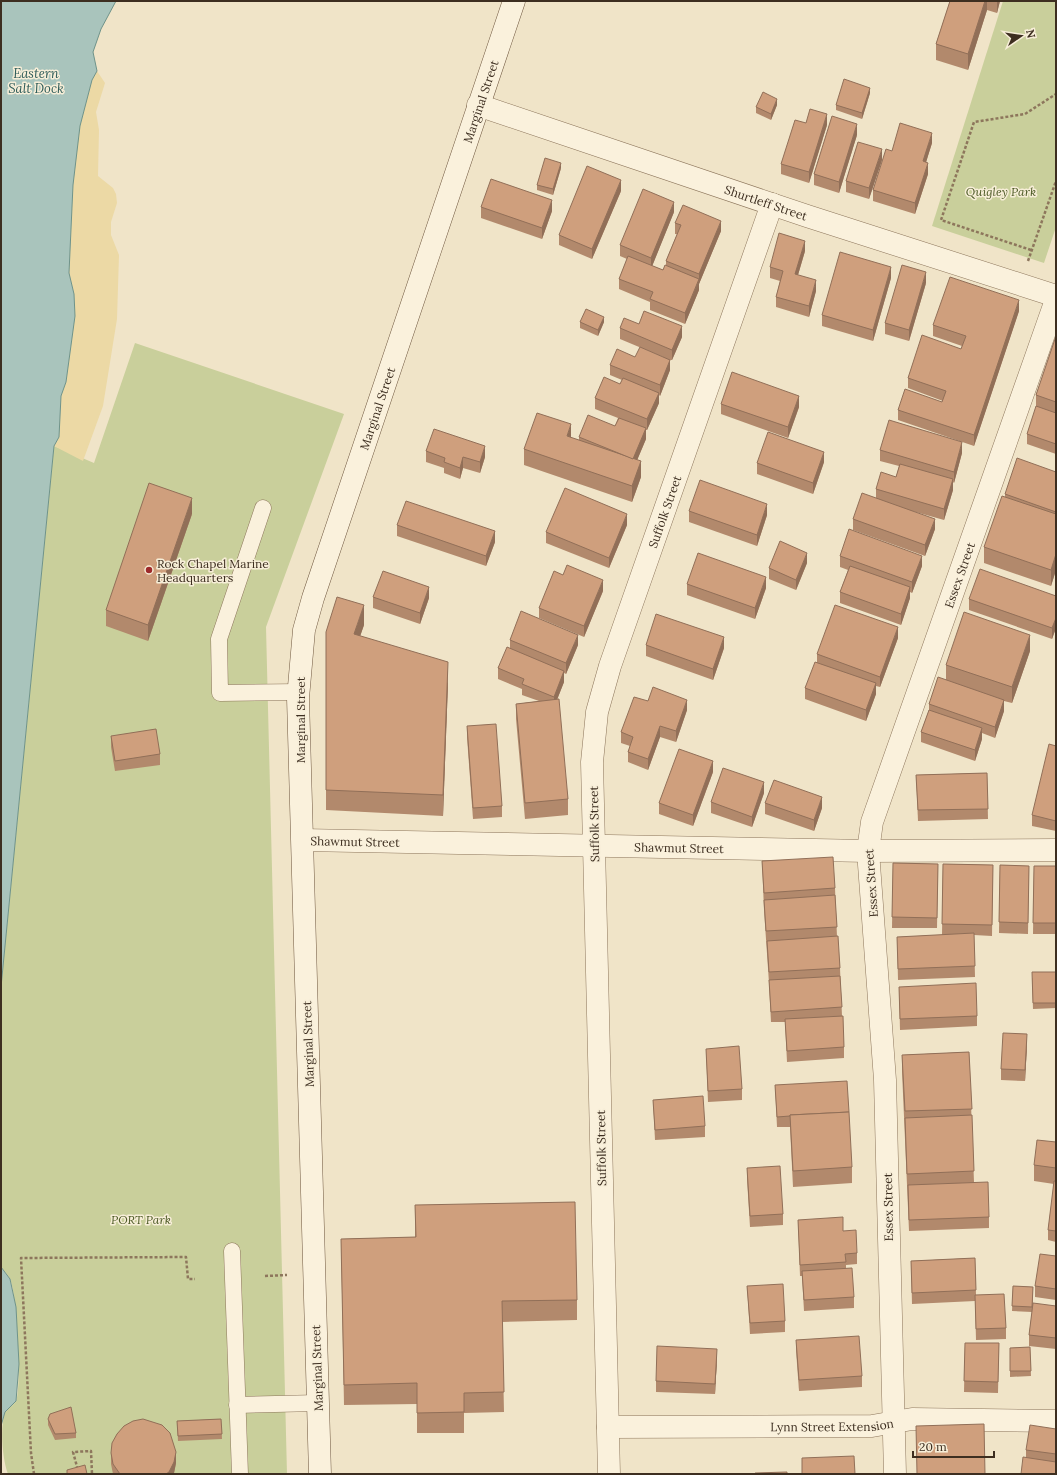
<svg xmlns="http://www.w3.org/2000/svg" width="1057" height="1475" font-family="Lora,serif">
<rect width="100%" height="100%" fill="#f0e4c8"/>
<g fill="#c9cf9b">
<path d="M1003,1H1056V227L1044,263L932,226Z"/>
<path d="M135,343L344,414L266,627L287,1474H8C2,1458 0,1427 5,1412C8,1408 14,1405 16,1401C22,1386 17,1295 10,1279C8,1275 4,1271 1,1267V987L54,446L94,463Z"/>
</g>
<path fill="#ecd9a5" d="M97,71L105,83L96,112L99,130L98,176L113,188L116,194L117,203L111,222V235L119,255L117,319L103,406L83,461L54,446L59,437L61,396L66,382L75,316L74,294L69,273L73,185L77,145L80,126L92,80Z"/>
<g fill="#a9c4bc" stroke="#6f938a">
<path d="M1,1H116L101,29L93,52L97,71L92,80L80,126L73,185L69,273L74,294L75,316L66,382L61,396L59,437L54,446L1,987Z"/>
<path d="M1,1267L10,1279L16,1307L19,1364L16,1401L5,1412L1,1426Z"/>
</g>
<g fill="none" stroke-linecap="round" stroke-linejoin="round">
<defs>
<g id="service">
<path d="M263,508L219,639L220,693L299,692"/>
<path d="M232,1251L240,1474"/>
<path d="M237,1405L318,1403"/>
</g>
<g id="minor">
<path id="s1" d="M478,105L807,216L1056,296"/>
<path id="s2" d="M303,840L868,851L1056,850"/>
<path id="s3" d="M608,1427L872,1426L912,1419L1056,1421"/>
<path id="s4" d="M609,1474L592,762L597,712L610,666L772,204"/>
<path id="s5" d="M895,1474L885,1080L868,851L872,822L1056,300"/>
</g>
<g id="secondary">
<path id="s6" d="M320,1474L298,698L304,630L313,598L514,1"/>
</g>
</defs>
<use href="#service" stroke="#8d765c" stroke-width="17"/>
<use href="#minor" stroke="#8d765c" stroke-width="23"/>
<use href="#secondary" stroke="#6f573f" stroke-width="23"/>
<g stroke="#8d765c" stroke-width="2.5" stroke-dasharray="3 2" stroke-linecap="butt">
<path d="M1031,250L941,220L974,122L1025,114L1056,94"/>
<path d="M1028,261L1056,181"/>
<path d="M265,1276L287,1275"/>
<path d="M34,1474L31,1453L21,1258L186,1257L188,1279H195"/>
<path d="M79,1474L73,1452L91,1451L92,1474"/>
</g>
<use href="#service" stroke="#faf1dc" stroke-width="16"/>
<use href="#minor" stroke="#faf1dc" stroke-width="22"/>
<use href="#secondary" stroke="#faf1dc" stroke-width="22"/>
</g>
<g fill="#b2896c">
<path d="M950,1H1000L997,13L987,10L968,70L936,60V44Z"/>
<path d="M870,93L862,119L836,110V105Z"/>
<path d="M777,105L771,120L756,113V107Z"/>
<path d="M827,125L809,183L781,174V164Z"/>
<path d="M857,135L839,193L814,185V174Z"/>
<path d="M932,143L926,162L928,174L915,214L873,201V190L892,151Z"/>
<path d="M882,160L869,199L846,192V181Z"/>
<path d="M561,168L553,195L537,190V185Z"/>
<path d="M621,191L592,259L559,245V235Z"/>
<path d="M481,207L552,211L542,239L481,218Z"/>
<path d="M674,212L652,266L663,270L666,266V261L677,234H675V223L721,231L699,284V290L685,324L650,310V302L619,289V279L627,259L620,256V245Z"/>
<path d="M805,251L798,275L816,291L809,317L776,307V297L780,281L770,278V267Z"/>
<path d="M891,278L873,341L822,326V315Z"/>
<path d="M926,283L909,341L885,334V323Z"/>
<path d="M1019,311L974,446L898,420V410L942,402L943,401L908,388V378L961,349L962,346L933,336V325Z"/>
<path d="M580,322H604L598,336L580,328Z"/>
<path d="M639,324L682,337L672,360H670V370L660,396L659,395V403L647,430H646V439L637,460L641,477L632,502L524,465V449L571,438L579,440V437L615,426L618,418L595,409V398L620,384L622,380L610,375V365L635,357H663L620,339V328Z"/>
<path d="M1056,336V454L1027,444V434L1036,408V395Z"/>
<path d="M721,404L799,407L788,438L721,414Z"/>
<path d="M880,450L962,453L954,483L953,482V490L944,520L912,511L935,529L925,556L853,530V519L876,498V489L896,477L899,466L880,461Z"/>
<path d="M426,451L485,457L480,473L463,468L460,479L444,473V468L426,462Z"/>
<path d="M824,462L813,494L757,474V463Z"/>
<path d="M1056,472V570L1051,586L984,563V547L1005,497V494Z"/>
<path d="M689,511L767,515L757,546L689,522Z"/>
<path d="M192,514L148,641L106,626V610Z"/>
<path d="M397,525L495,542L486,566L397,536Z"/>
<path d="M627,525L609,568L546,543V532Z"/>
<path d="M840,556L922,566L912,593L910,592V598L901,625L840,603V592L848,570L840,567Z"/>
<path d="M807,563L796,590L769,579V568Z"/>
<path d="M687,584L766,588L755,619L687,595Z"/>
<path d="M603,591L584,637L539,618V608Z"/>
<path d="M1056,596V628L1052,639L969,610V599Z"/>
<path d="M373,597L429,598L420,624L373,608Z"/>
<path d="M364,625L360,636L448,683L443,816L326,810V632Z"/>
<path d="M898,638L880,687L876,686V694L866,721L805,699V688L817,663V654Z"/>
<path d="M510,640L578,645L566,674L564,673V682L557,700L568,799V815L525,819L516,719V704L539,701L522,695V689L498,679V668L510,648Z"/>
<path d="M646,645L724,648L713,680L646,656Z"/>
<path d="M1030,651L1012,703L1004,701V711L995,738L982,733V739L975,761L921,742V732L929,710V704L946,680V665Z"/>
<path d="M648,701L687,710L676,742L660,737L648,770L628,762V752L630,746L621,743V732Z"/>
<path d="M467,726L502,806V817L473,819L467,737Z"/>
<path d="M111,736L160,754V765L115,771L111,747Z"/>
<path d="M1056,746V831L1032,826V815Z"/>
<path d="M713,772L693,826L659,814V803Z"/>
<path d="M987,773L988,819L918,821L916,775Z"/>
<path d="M764,793L752,827L711,813V802Z"/>
<path d="M765,803L822,808L814,831L765,814Z"/>
<path d="M762,861L835,888L837,937L840,968L842,1016L844,1047V1058L787,1062L785,1022H771L769,983L764,910Z"/>
<path d="M893,863L938,864L937,928H892Z"/>
<path d="M943,864L993,865L992,936L974,935L975,977L898,980L897,937L942,935Z"/>
<path d="M1000,865L1029,866L1028,934L999,933Z"/>
<path d="M1034,866H1056V934H1033Z"/>
<path d="M1056,972V1008L1033,1009L1032,978Z"/>
<path d="M899,987L977,1016V1026L900,1030Z"/>
<path d="M1027,1045L1025,1081L1001,1080V1069Z"/>
<path d="M706,1049L742,1089V1100L708,1102Z"/>
<path d="M969,1052L974,1182L989,1217V1228L909,1231L902,1071V1055Z"/>
<path d="M775,1085L852,1167V1183L793,1187L790,1127H777Z"/>
<path d="M653,1100L705,1126V1137L655,1140Z"/>
<path d="M1056,1142V1242L1048,1240V1230L1054,1184L1034,1181V1165Z"/>
<path d="M747,1168L783,1214V1225L750,1227L747,1179Z"/>
<path d="M415,1205L577,1300V1320L502,1322L504,1412L464,1413V1433H417V1404L344,1405L341,1239L415,1237Z"/>
<path d="M798,1220L843,1231L857,1253V1264L846,1265V1269L854,1297V1308L804,1311L802,1276H800Z"/>
<path d="M1056,1256V1300L1035,1297V1286Z"/>
<path d="M975,1258L976,1295L1006,1328V1339L976,1340L975,1301L912,1304L911,1261Z"/>
<path d="M747,1286L785,1321V1332L750,1334Z"/>
<path d="M1013,1286L1033,1287V1309L1056,1306V1349L1029,1346V1335L1032,1312L1012,1311Z"/>
<path d="M796,1340L862,1376V1387L799,1391L796,1350Z"/>
<path d="M965,1343H999L998,1393L964,1392Z"/>
<path d="M1030,1347L1031,1376L1010,1377V1348Z"/>
<path d="M717,1359L715,1394L656,1392V1381Z"/>
<path d="M48,1419L76,1433V1438L55,1440L48,1425Z"/>
<path d="M221,1419L222,1439L178,1441L177,1421Z"/>
<path d="M1056,1429V1474L1026,1457V1450Z"/>
<path d="M111,1453L176,1463L174,1473V1474H113L111,1464Z"/>
</g>
<g fill="#916f58">
<path d="M985,1H987V10L968,70V54Z"/>
<path d="M997,1H1000L997,13Z"/>
<path d="M870,88V93L862,119V113Z"/>
<path d="M777,99V105L771,120V114Z"/>
<path d="M827,114V125L809,183V172Z"/>
<path d="M857,124V135L839,193V182Z"/>
<path d="M932,133V143L923,172V161Z"/>
<path d="M882,149V160L869,199V188Z"/>
<path d="M561,163V168L553,195V189Z"/>
<path d="M928,163V174L915,214V203Z"/>
<path d="M621,180V191L592,259V249Z"/>
<path d="M552,200V211L542,239V228Z"/>
<path d="M674,202V212L651,269V258Z"/>
<path d="M721,221V231L699,284V290L685,324V313L699,280V274Z"/>
<path d="M805,241V251L795,285V274Z"/>
<path d="M891,267V278L873,341V330Z"/>
<path d="M926,272V283L909,341V330Z"/>
<path d="M816,280V291L809,317V306Z"/>
<path d="M1019,300V311L974,446V435Z"/>
<path d="M604,317V322L598,336V330Z"/>
<path d="M682,326V337L672,360V350Z"/>
<path d="M670,360V370L660,396V385Z"/>
<path d="M659,393V403L647,430V419Z"/>
<path d="M799,396V407L788,438V427Z"/>
<path d="M571,424V440L567,436Z"/>
<path d="M646,428V439L633,470V459Z"/>
<path d="M962,442V453L954,483V472Z"/>
<path d="M485,446V457L480,473V462Z"/>
<path d="M824,452V462L813,494V483Z"/>
<path d="M463,457V468L460,479V468Z"/>
<path d="M641,461V477L632,502V486Z"/>
<path d="M953,479V490L944,520V509Z"/>
<path d="M192,498V514L148,641V625Z"/>
<path d="M767,504V515L757,546V535Z"/>
<path d="M627,514V525L609,568V558Z"/>
<path d="M935,519V529L925,556V545Z"/>
<path d="M495,531V542L486,566V556Z"/>
<path d="M807,553V563L796,590V580Z"/>
<path d="M1056,554V570L1051,586V570Z"/>
<path d="M922,556V566L912,593V582Z"/>
<path d="M766,577V588L755,619V608Z"/>
<path d="M603,580V591L584,637V626Z"/>
<path d="M429,587V598L420,624V613Z"/>
<path d="M910,587V598L901,625V614Z"/>
<path d="M364,605V625L354,654V634Z"/>
<path d="M1056,618V628L1052,639V628Z"/>
<path d="M898,627V638L880,687V677Z"/>
<path d="M578,635V645L566,674V663Z"/>
<path d="M1030,635V651L1012,703V687Z"/>
<path d="M724,637V648L713,680V669Z"/>
<path d="M448,662V683L443,816V795Z"/>
<path d="M564,671V682L554,707V697Z"/>
<path d="M876,683V694L866,721V710Z"/>
<path d="M687,700V710L676,742V731Z"/>
<path d="M1004,700V711L995,738V727Z"/>
<path d="M660,726V737L648,770V759Z"/>
<path d="M982,728V739L975,761V750Z"/>
<path d="M713,761V772L693,826V815Z"/>
<path d="M764,782V793L752,827V817Z"/>
<path d="M822,797V808L814,831V820Z"/>
<path d="M1027,1034V1045L1025,1081V1070Z"/>
<path d="M717,1349V1359L715,1394V1384Z"/>
<path d="M176,1452V1463L174,1473V1474H166Z"/>
</g>
<g fill="#cf9f7d" stroke="#916f58">
<path d="M950,1H985L968,54L936,44Z"/>
<path d="M844,79L870,88L862,113L836,105Z"/>
<path d="M763,92L777,99L771,114L756,107Z"/>
<path d="M810,109L827,114L809,172L781,164L795,120L806,123Z"/>
<path d="M832,116L857,124L839,182L814,174Z"/>
<path d="M900,123L932,133L923,161L928,163L915,203L873,190L886,149L892,151Z"/>
<path d="M858,142L882,149L869,188L846,181Z"/>
<path d="M545,158L561,163L553,189L537,185Z"/>
<path d="M587,166L621,180L592,249L559,235Z"/>
<path d="M491,179L552,200L542,228L481,207Z"/>
<path d="M643,189L674,202L651,258L620,245Z"/>
<path d="M683,205L721,221L699,274L666,261L681,225L675,223Z"/>
<path d="M779,233L805,241L795,274L816,280L809,306L776,297L783,271L770,267Z"/>
<path d="M840,252L891,267L873,330L822,315Z"/>
<path d="M628,256L663,270L665,265L699,279L685,313L650,299L653,292L619,279Z"/>
<path d="M902,265L926,272L909,330L885,323Z"/>
<path d="M950,277L1019,300L974,435L898,410L905,389L942,402L946,391L908,378L922,335L961,349L966,336L933,325Z"/>
<path d="M586,309L604,317L598,330L580,322Z"/>
<path d="M644,311L682,326L672,350L620,328L624,318L639,324Z"/>
<path d="M1056,336V402L1036,395Z"/>
<path d="M640,347L670,360L660,385L610,365L617,349L635,357Z"/>
<path d="M732,372L799,396L788,427L721,404Z"/>
<path d="M604,377L620,384L623,378L659,393L647,419L595,398Z"/>
<path d="M1036,406L1056,413V444L1027,434Z"/>
<path d="M537,413L571,424L567,436L641,461L632,486L524,449Z"/>
<path d="M588,415L615,426L619,418L646,428L633,459L579,437Z"/>
<path d="M889,420L962,442L954,472L880,450Z"/>
<path d="M434,429L485,446L480,462L463,457L460,468L444,462L445,458L426,451Z"/>
<path d="M768,432L824,452L813,483L757,463Z"/>
<path d="M1017,458L1056,472V512L1005,494Z"/>
<path d="M900,464L953,479L944,509L876,489L881,472L896,477Z"/>
<path d="M700,480L767,504L757,535L689,511Z"/>
<path d="M149,483L192,498L148,625L106,610Z"/>
<path d="M565,488L627,514L609,558L546,532Z"/>
<path d="M862,493L935,519L925,545L853,519Z"/>
<path d="M1002,496L1056,514V554L1051,570L984,547Z"/>
<path d="M406,501L495,531L486,556L397,525Z"/>
<path d="M849,529L922,556L912,582L840,556Z"/>
<path d="M780,541L807,553L796,580L769,568Z"/>
<path d="M698,553L766,577L755,608L687,584Z"/>
<path d="M567,565L603,580L584,626L539,608L554,571L563,575Z"/>
<path d="M850,566L910,587L901,614L840,592Z"/>
<path d="M980,569L1056,596V618L1052,628L969,599Z"/>
<path d="M383,571L429,587L420,613L373,597Z"/>
<path d="M337,597L364,605L354,634L448,662L443,795L326,790V632Z"/>
<path d="M835,605L898,627L880,677L817,654Z"/>
<path d="M521,611L578,635L566,663L510,640Z"/>
<path d="M964,612L1030,635L1012,687L946,665Z"/>
<path d="M656,614L724,637L713,669L646,645Z"/>
<path d="M507,647L564,671L554,697L522,684L524,679L498,668Z"/>
<path d="M815,662L876,683L866,710L805,688Z"/>
<path d="M938,677L1004,700L995,727L929,704Z"/>
<path d="M653,687L687,700L676,731L660,726L648,759L628,752L633,737L621,732L634,697L648,701Z"/>
<path d="M559,699L568,799L525,803L516,704Z"/>
<path d="M929,710L982,728L975,750L921,732Z"/>
<path d="M496,724L502,806L473,808L467,726Z"/>
<path d="M156,729L160,754L115,761L111,736Z"/>
<path d="M1049,744L1056,746V821L1032,815Z"/>
<path d="M679,749L713,761L693,815L659,803Z"/>
<path d="M723,768L764,782L752,817L711,802Z"/>
<path d="M987,773L988,809L918,810L916,775Z"/>
<path d="M774,780L822,797L814,820L765,803Z"/>
<path d="M833,857L835,888L764,893L762,861Z"/>
<path d="M893,863L938,864L937,918L892,917Z"/>
<path d="M943,864L993,865L992,925L942,924Z"/>
<path d="M1000,865L1029,866L1028,923L999,922Z"/>
<path d="M1034,866H1056V923H1033Z"/>
<path d="M835,895L837,927L766,931L764,900Z"/>
<path d="M974,933L975,966L898,969L897,937Z"/>
<path d="M838,936L840,968L769,972L767,941Z"/>
<path d="M1032,972H1056V1003H1033Z"/>
<path d="M840,976L842,1007L771,1012L769,980Z"/>
<path d="M976,983L977,1016L900,1019L899,987Z"/>
<path d="M843,1016L844,1047L787,1051L785,1019Z"/>
<path d="M1003,1033L1027,1034L1025,1070L1001,1069Z"/>
<path d="M739,1046L742,1089L708,1091L706,1049Z"/>
<path d="M969,1052L972,1109L905,1111L902,1055Z"/>
<path d="M847,1081L849,1112L790,1115V1116L777,1117L775,1085Z"/>
<path d="M703,1096L705,1126L655,1130L653,1100Z"/>
<path d="M849,1112L852,1167L793,1171L790,1115Z"/>
<path d="M972,1115L974,1171L907,1174L905,1118Z"/>
<path d="M1037,1140L1056,1142V1168L1034,1165Z"/>
<path d="M780,1166L783,1214L750,1216L747,1168Z"/>
<path d="M1054,1181H1056V1231L1048,1230Z"/>
<path d="M988,1182L989,1217L909,1220L908,1185Z"/>
<path d="M575,1202L577,1300L502,1301L504,1392L464,1393V1412L417,1413V1383L344,1385L341,1239L416,1237L415,1205Z"/>
<path d="M843,1217V1231L856,1230L857,1253L845,1254L846,1262L800,1265L798,1220Z"/>
<path d="M1040,1254L1056,1256V1289L1035,1286Z"/>
<path d="M975,1258L976,1290L912,1293L911,1261Z"/>
<path d="M852,1268L854,1297L804,1300L802,1271Z"/>
<path d="M783,1284L785,1321L750,1323L747,1286Z"/>
<path d="M1013,1286L1033,1287L1032,1307L1012,1306Z"/>
<path d="M1004,1294L1006,1328L976,1329L975,1295Z"/>
<path d="M1033,1303L1056,1306V1338L1029,1335Z"/>
<path d="M859,1336L862,1376L799,1380L796,1340Z"/>
<path d="M965,1343H999L998,1382L964,1381Z"/>
<path d="M657,1346L717,1349L715,1384L656,1381Z"/>
<path d="M1030,1347L1031,1371H1010V1348Z"/>
<path d="M71,1407L76,1433L55,1434L48,1419L50,1414Z"/>
<path d="M143,1419L162,1425L170,1433L176,1452L174,1462L169,1472L166,1474H120L113,1464L111,1453L112,1443L117,1434L124,1426L133,1421Z"/>
<path d="M221,1419L222,1434L178,1436L177,1421Z"/>
<path d="M984,1424L985,1474H917L916,1426Z"/>
<path d="M1030,1425L1056,1429V1454L1026,1450Z"/>
<path d="M854,1456L855,1474H802V1458Z"/>
<path d="M1023,1457L1056,1462V1474H1021Z"/>
<path d="M85,1465L87,1474H67V1470Z"/>
<path d="M787,1472V1474H755V1473Z"/>
</g>
<circle fill="#9e2a2b" stroke="#f7eed8" stroke-width="1.5" cx="149" cy="570" r="4"/>
<g text-anchor="middle" dominant-baseline="central" stroke-width="3" stroke-linejoin="round" paint-order="stroke">
<g font-size="12" fill="#3d2e20" stroke="#f7eed8">
<text stroke="none"><textPath href="#s6" startOffset="1402">Marginal Street</textPath></text>
<text stroke="none"><textPath href="#s1" startOffset="304">Shurtleff Street</textPath></text>
<text stroke="none"><textPath href="#s6" startOffset="1078">Marginal Street</textPath></text>
<text stroke="none"><textPath href="#s4" startOffset="974">Suffolk Street</textPath></text>
<text stroke="none"><textPath href="#s5" startOffset="915">Essex Street</textPath></text>
<text transform="translate(300 720) rotate(-90)">Marginal Street</text>
<text transform="translate(594 824) rotate(-91)">Suffolk Street</text>
<text stroke="none"><textPath href="#s2" startOffset="52">Shawmut Street</textPath></text>
<text stroke="none"><textPath href="#s2" startOffset="376">Shawmut Street</textPath></text>
<text transform="translate(871 883) rotate(-94)">Essex Street</text>
<text transform="translate(308 1044) rotate(-92)">Marginal Street</text>
<text transform="translate(601 1148) rotate(-91)">Suffolk Street</text>
<text transform="translate(888 1207) rotate(-91)">Essex Street</text>
<text transform="translate(317 1368) rotate(-92)">Marginal Street</text>
<text stroke="none"><textPath href="#s3" startOffset="224">Lynn Street Extension</textPath></text>
</g>
<g font-size="12" font-style="italic" fill="#4d5a26" stroke="#f7eed8">
<text x="1001" y="191">Quigley Park</text>
<text x="141" y="1219">PORT Park</text>
</g>
<g font-size="12" fill="#3d2e20" stroke="#f7eed8" text-anchor="start">
<text x="157" y="563">Rock Chapel Marine<tspan x="157" dy="14">Headquarters</tspan></text>
</g>
<g font-size="13" font-style="italic" fill="#2f5d5a" stroke="#f7eed8">
<text x="36" y="73">Eastern<tspan x="36" dy="15">Salt Dock</tspan></text>
</g>
</g>
<rect width="1057" height="1475" fill="none" stroke="#3d2e20" stroke-width="4"/>
<g transform="translate(1021 36) rotate(77)" stroke="#f7eed8" stroke-width="3" paint-order="stroke">
<path d="M0-3L7 15L0 10L-7 15Z" fill="#3d2e20"/>
<text y="-6" font-size="11" font-weight="bold" text-anchor="middle" fill="#3d2e20">N</text>
</g>
<path d="M913 1451v6h81v-6" fill="none" stroke="#3d2e20" stroke-width="2"/>
<text x="919" y="1451" font-size="12" fill="#3d2e20" stroke="#f7eed8" stroke-width="3" paint-order="stroke">20 m</text>
</svg>
